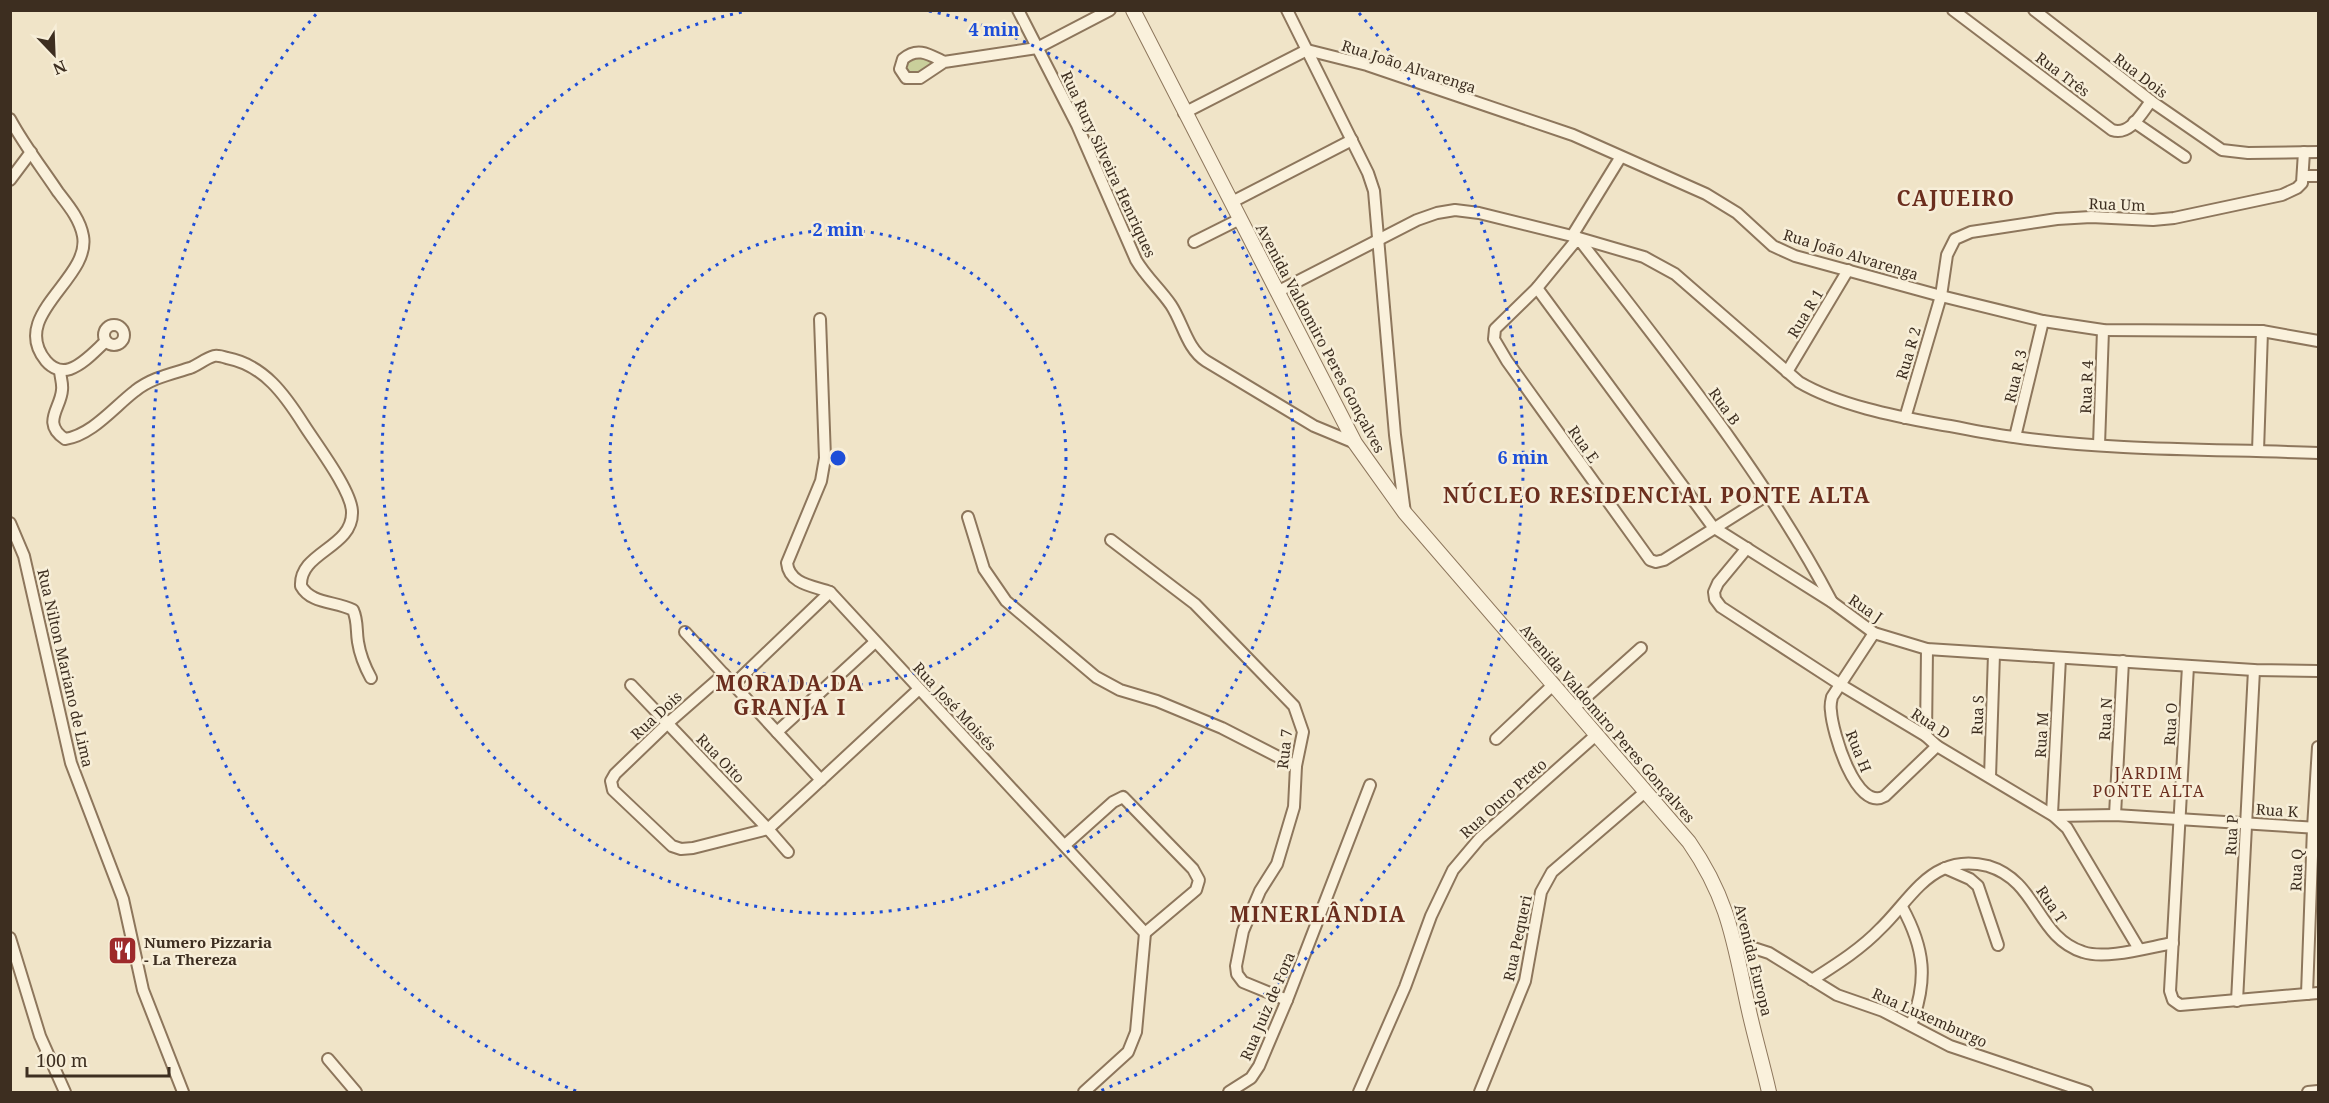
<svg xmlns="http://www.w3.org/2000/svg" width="2329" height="1103" font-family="'Noto Serif',serif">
<rect width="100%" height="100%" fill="#f0e4c8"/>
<path fill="#c9cf9b" d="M914,56L939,63L923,73L909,74L905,68L906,62Z"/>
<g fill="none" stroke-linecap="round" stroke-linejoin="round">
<defs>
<g id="minor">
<path d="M1018,10L1077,125L1136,260C1146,277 1160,289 1171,305C1183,323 1187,349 1206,361L1314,426L1355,443"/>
<path d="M1287,10L1368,173L1374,191L1395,435L1405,513"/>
<path d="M1953,10L2112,130C2130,136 2141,114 2151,101"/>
<path d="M2034,10L2151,101L2222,150L2248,153L2318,152"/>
<path d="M944,62C930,55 918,46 903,59L900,69L906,78H920L944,62L1037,48L1110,10"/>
<path d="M1184,113L1307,50L1367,65L1573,135L1706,194L1737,213L1773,246L1795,256L1941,296L2043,321L2103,330L2262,331L2318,341"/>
<path d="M10,119C24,145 42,168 58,192C68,205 80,219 83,236C91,279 8,315 46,361C52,368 61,372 70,369C84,364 96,350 106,341"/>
<path d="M2134,122L2185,157"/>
<path d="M2304,176H2318"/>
<path d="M10,180L31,152"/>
<path d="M1232,202L1352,140"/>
<path d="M1572,236L1620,158"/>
<path d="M1194,242L1240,219"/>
<path d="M1537,288L1713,527L1832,602L1874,633L1927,649L2254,670L2318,671"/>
<path d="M1277,292L1417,220L1437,213L1455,210L1479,213L1572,236L1644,257L1675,274L1799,382C1838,405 1894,416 1938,424C1963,428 1989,434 2014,437C2113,451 2219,449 2318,453"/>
<path d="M820,319L825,458L821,481L787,563C789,584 813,586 830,592L1145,933L1136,1032L1128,1052L1084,1092"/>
<circle cx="114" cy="335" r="10"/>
<path d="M60,370C60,377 63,383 62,390C61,408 41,423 65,439C92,435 114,407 135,391C151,378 171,374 190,368C198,365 206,358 214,356C218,355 224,357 227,358C264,365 285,395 304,425C316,444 352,491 352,512C353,548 299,552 301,586C311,604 335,601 353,610C358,621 356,630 358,642C360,655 365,667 371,678"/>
<path d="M1787,372L1848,270"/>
<path d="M1905,418L1941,296L1947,255L1955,239L1971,232L2057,219L2091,217L2153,220L2174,218L2282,195L2297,188L2302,183L2304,152"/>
<path d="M2015,437L2043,321"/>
<path d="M2099,445L2103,330"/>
<path d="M2258,451L2262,331"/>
<path d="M1769,494L1664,560L1656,562L1650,560L1507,361L1494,339L1495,329L1537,288L1578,238C1668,355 1763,471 1832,602"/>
<path d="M968,517L984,569L1006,601L1096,677L1120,690L1157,701L1222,728L1296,766"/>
<path d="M10,523L24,556L71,763L123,899L143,990L183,1092"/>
<path d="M1111,540L1195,604L1294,706L1303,732L1296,766L1294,807L1277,864L1260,891L1243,931L1236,966L1237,974L1243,982L1287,1000"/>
<path d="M1747,548L1718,583L1714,592L1715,599L1721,607L1841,685L1926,736L1937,746L2054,816L2067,828L2139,949"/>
<path d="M685,632L821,780"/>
<path d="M1874,633L1832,697C1831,701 1830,706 1831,711C1832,731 1856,813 1885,796L1937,746"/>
<path d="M2188,666L2170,991L2173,1000L2180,1005L2318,993"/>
<path d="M724,674L668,723L615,774L611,781L613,790L672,846L681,849L693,848L768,829L919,689"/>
<path d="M734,684L830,592"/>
<path d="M631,685L768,829L788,852"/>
<path d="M1574,708L1641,648"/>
<path d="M777,732L875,642"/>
<path d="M1926,736L1927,649"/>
<path d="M1496,739L1554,684"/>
<path d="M1990,777L1994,654"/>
<path d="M2052,814L2060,658"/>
<path d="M2115,815L2123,661"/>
<path d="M2054,816L2115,815L2318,828"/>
<path d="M1065,845L1113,802L1123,797L1193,869L1199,880L1196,890L1145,933"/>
<path d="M1945,868L1970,879L1978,886L1998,945"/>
<path d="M1902,907C1925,949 1928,980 1911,1025"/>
<path d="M10,938L40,1036L65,1092"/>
<path d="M1735,942L1769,953L1837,995L1883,1011L1950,1046L2087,1092"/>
<path d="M1812,980C1837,964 1861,949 1881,928C1901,909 1918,880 1943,869C1958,862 1972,862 1988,866C2038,881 2036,937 2083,952C2106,960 2149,947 2173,943"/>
<path d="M2307,994L2313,828L2318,747"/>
<path d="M2237,1001L2254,670"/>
<path d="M328,1059L356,1092"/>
<path d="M1229,1092L1251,1078L1259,1066L1287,1000L1370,785"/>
<path d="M1359,1092L1405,987L1431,916L1453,870L1480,838L1596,735"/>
<path d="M1480,1092L1525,981L1541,892L1552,872L1645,792"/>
<path d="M2308,1092L2318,1091"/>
</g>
<path id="tertiary" d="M1133,10L1355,443L1405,513L1689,842C1730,901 1734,944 1749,1011C1755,1038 1763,1065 1769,1092"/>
</defs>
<use href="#minor" stroke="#8d765c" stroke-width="14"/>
<use href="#tertiary" stroke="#8d765c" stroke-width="16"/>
<use href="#minor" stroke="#faf1dc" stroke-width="10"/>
<use href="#tertiary" stroke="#faf1dc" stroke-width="14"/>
</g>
<g fill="none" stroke="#1d4ed8" stroke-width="3" stroke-dasharray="3 6">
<circle cx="838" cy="458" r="228"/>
<path d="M929 11A456 456 0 1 1 747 11"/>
<path d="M576 1091A685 685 0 0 1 317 13M1359 13A685 685 0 0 1 1100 1091"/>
</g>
<defs>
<symbol id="restaurant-square" viewBox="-11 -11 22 22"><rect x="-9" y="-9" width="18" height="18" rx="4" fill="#9e2a2b" stroke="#f7eed8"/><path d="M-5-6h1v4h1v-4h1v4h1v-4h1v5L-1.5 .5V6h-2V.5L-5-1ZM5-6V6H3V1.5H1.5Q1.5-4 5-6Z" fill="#fff"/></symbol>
</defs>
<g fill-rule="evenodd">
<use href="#restaurant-square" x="106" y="934" width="33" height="33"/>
</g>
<g text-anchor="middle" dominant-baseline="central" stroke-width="5" stroke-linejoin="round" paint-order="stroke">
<g font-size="15" fill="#3d2e20" stroke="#f7eed8">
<text transform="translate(1409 66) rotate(18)">Rua João Alvarenga</text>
<text transform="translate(2063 74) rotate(37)">Rua Três</text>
<text transform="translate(2141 75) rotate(37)">Rua Dois</text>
<text transform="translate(1109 164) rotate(65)">Rua Rury Silveira Henriques</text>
<text transform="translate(2117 204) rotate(2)">Rua Um</text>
<text transform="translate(1851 254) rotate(17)">Rua João Alvarenga</text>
<text transform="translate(1805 313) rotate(-59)">Rua R 1</text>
<text transform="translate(1321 338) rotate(62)">Avenida Valdomiro Peres Gonçalves</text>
<text transform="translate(1908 353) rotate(-74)">Rua R 2</text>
<text transform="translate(2015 376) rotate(-77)">Rua R 3</text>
<text transform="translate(2086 387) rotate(-88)">Rua R 4</text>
<text transform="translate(1725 406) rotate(54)">Rua B</text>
<text transform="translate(1584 444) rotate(55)">Rua E</text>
<text transform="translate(1866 608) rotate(34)">Rua J</text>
<text transform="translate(66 668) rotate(77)">Rua Nilton Mariano de Lima</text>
<text transform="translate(955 706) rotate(47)">Rua José Moisés</text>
<text transform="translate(656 715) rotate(-43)">Rua Dois</text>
<text transform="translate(1977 715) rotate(-88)">Rua S</text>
<text transform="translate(2105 719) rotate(-87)">Rua N</text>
<text transform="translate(1608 723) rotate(49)">Avenida Valdomiro Peres Gonçalves</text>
<text transform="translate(1931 723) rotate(33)">Rua D</text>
<text transform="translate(2170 724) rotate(-87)">Rua O</text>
<text transform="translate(2041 735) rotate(-87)">Rua M</text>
<text transform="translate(1284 749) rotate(-84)">Rua 7</text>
<text transform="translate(1859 751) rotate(68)">Rua H</text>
<text transform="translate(721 758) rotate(46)">Rua Oito</text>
<text transform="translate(1503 798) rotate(-42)">Rua Ouro Preto</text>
<text transform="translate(2277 810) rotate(4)">Rua K</text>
<text transform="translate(2231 835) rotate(-87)">Rua P</text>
<text transform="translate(2296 870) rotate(-88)">Rua Q</text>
<text transform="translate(2052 904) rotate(56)">Rua T</text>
<text transform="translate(1517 938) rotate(-78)">Rua Pequeri</text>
<text transform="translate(1754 960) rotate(76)">Avenida Europa</text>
<text transform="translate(1267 1006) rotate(-67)">Rua Juiz de Fora</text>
<text transform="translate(1930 1017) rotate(24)">Rua Luxemburgo</text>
</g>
<g font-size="15" font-weight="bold" fill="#3d2e20" stroke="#f7eed8" text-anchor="start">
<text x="144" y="942">Numero Pizzaria<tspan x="144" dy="17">- La Thereza</tspan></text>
</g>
<g font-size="16" letter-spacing="1.5" fill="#6b2e1e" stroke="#f7eed8">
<text x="2149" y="773">JARDIM<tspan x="2149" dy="18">PONTE ALTA</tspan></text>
</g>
<g font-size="21" font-weight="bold" letter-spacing="1.5" fill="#6b2e1e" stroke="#f7eed8">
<text x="1956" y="198">CAJUEIRO</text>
<text x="1657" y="495">NÚCLEO RESIDENCIAL PONTE ALTA</text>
<text x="790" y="683">MORADA DA<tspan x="790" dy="24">GRANJA I</tspan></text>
<text x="1318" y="914">MINERLÂNDIA</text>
</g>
</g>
<circle cx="838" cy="458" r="9" fill="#1d4ed8" stroke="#f7eed8" stroke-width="3"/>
<g font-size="18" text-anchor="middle" font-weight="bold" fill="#1d4ed8" stroke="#f7eed8" stroke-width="5" stroke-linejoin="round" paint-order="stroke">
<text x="994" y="36">4 min</text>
<text x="838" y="236">2 min</text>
<text x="1523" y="464">6 min</text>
</g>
<rect width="2329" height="1103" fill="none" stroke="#3d2e20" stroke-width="24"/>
<g transform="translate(54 54) rotate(157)" stroke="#f7eed8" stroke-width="4.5" paint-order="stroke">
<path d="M0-4.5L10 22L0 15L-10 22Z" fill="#3d2e20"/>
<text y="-9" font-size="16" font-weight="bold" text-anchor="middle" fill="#3d2e20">N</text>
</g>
<path d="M27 1067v9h142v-9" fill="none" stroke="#3d2e20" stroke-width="3"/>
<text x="36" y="1067" font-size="18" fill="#3d2e20" stroke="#f7eed8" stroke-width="4.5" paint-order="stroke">100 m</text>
</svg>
